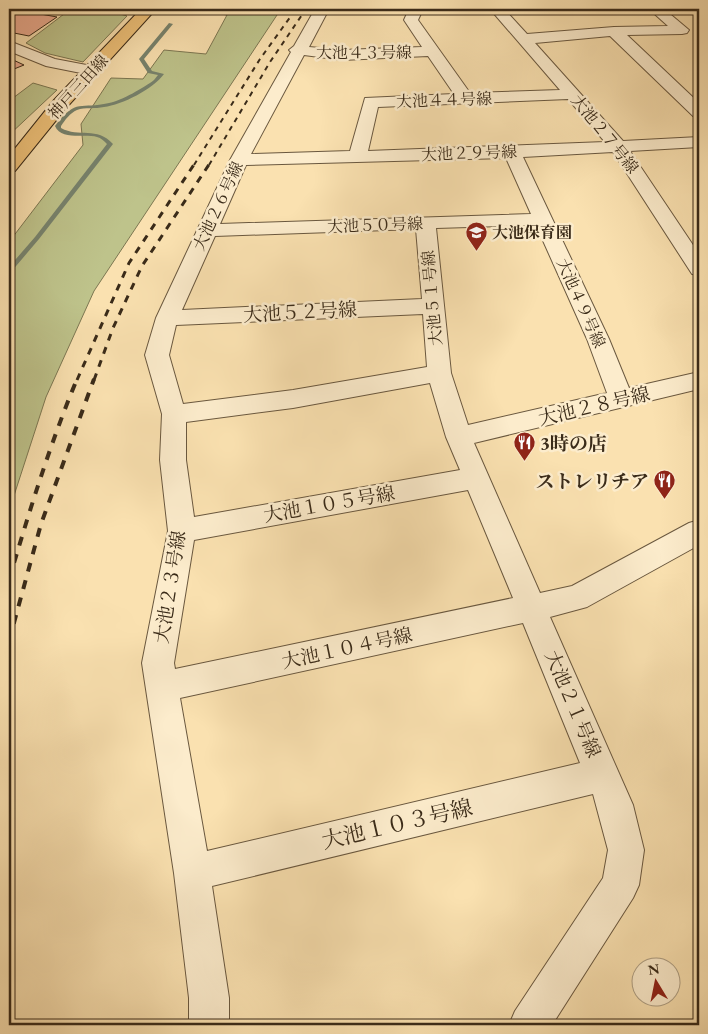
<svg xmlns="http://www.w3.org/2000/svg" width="708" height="1034" font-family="'EB Garamond','Noto Serif JP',serif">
<rect width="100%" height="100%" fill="#fae1b0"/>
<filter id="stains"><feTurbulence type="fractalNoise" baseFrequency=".004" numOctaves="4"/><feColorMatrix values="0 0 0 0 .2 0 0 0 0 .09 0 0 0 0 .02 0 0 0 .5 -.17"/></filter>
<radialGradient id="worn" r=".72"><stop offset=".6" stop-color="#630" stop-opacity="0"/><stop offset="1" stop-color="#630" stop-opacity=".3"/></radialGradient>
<g fill="#bec38b" stroke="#7c7752">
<path d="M31,9H104L127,16L83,62L45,53L26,43L64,14Z"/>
<path d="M190,9H281L94,291L46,397L9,511V242L83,145L81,124L111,78L143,79L164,50L206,54L227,15Z"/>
<path d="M33,83L57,90L9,135V101Z"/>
</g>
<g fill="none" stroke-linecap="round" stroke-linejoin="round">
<path fill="#77836e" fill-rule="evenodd" d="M169,23L173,24L144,59L152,71L164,74C153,89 122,105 104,107C95,109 85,107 77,110C70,113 65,120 61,126V128C79,138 97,126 113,144L39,239L11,272L9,273V267L35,237L107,144C104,141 101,138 97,137C85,133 61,141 55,126C77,97 80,110 109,103C121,101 145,87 154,80L158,75L148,73L139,59Z"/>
</g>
<g fill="#ecac90" stroke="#3a2b19">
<path d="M9,9H13L57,17L29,36L9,32Z"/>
<path d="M9,58L24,65L9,71Z"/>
</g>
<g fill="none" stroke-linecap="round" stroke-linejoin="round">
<defs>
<g id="street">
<path d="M315,9H329L309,47L342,50L422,47L404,20L409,9H423L418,20L470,93L560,90L490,9H504L527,34L614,27L668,26L649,9H664L689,30L687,33L682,34L627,35L699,103V117L693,116L610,36L535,43L623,141L699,137V147L630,151L699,254V275L692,274L613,152L523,157L609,339L629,388L699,372V389L474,443L540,593L572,586L689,523L699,520V545L587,607L550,617L633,805L644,850L639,885L633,898L552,1025H509L515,1011L603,878L608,850L593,794L212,886L229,998V1025H189V998L174,873L142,663L168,531L160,460L162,414L145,355L156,318L230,160L291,52L289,50L294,46ZM304,55L342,60L428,56L454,94L365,98L350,151L251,154ZM568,99L605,142L368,151L378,107ZM506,158L531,214L220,224L246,165ZM536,225L587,339L607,393L468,425L451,373L436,228ZM416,229L422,299L182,310L215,236ZM423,314L427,367L293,390L183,404L169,355L176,325ZM430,383L446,437L460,470L194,517L186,460V422L293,408ZM468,490L513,598L175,669L174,663L194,540ZM523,623L580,763L207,851L180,698Z"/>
<path d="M9,41L55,59L97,67L99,70L97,73L91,75L46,66L9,51Z"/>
</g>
<path id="primary" d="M141,9H156L66,108L15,171L9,172V156L54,100Z"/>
</defs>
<use href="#street" stroke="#6a583f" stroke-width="2"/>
<use href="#primary" stroke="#3a2b19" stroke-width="2"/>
<use href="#street" fill="#fceccc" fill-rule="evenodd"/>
<use href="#primary" fill="#edc078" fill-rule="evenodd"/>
<g stroke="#3a2b19" stroke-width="2" stroke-dasharray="5 5" stroke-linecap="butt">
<path d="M194,165L260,59L296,9"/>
<path d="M209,165L270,62L306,9"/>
</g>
<g stroke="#3a2b19" stroke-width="3" stroke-dasharray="7 7" stroke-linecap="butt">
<path d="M77,380L129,263L195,163"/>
<path d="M94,380L113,328L142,266L210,163"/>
</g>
<g stroke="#3a2b19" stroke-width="4" stroke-dasharray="9 9" stroke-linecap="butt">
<path d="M9,580C29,512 50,444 77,379"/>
<path d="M9,641L41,524L94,379"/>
</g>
</g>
<defs>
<symbol id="school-pin" viewBox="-11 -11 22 30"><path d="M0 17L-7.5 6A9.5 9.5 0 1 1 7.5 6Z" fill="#8f2418" stroke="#fceccc"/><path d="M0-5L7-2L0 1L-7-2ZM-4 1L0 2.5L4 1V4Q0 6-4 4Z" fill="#fff"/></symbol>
<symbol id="restaurant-pin" viewBox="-11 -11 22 30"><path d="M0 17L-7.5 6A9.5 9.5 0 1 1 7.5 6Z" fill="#8f2418" stroke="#fceccc"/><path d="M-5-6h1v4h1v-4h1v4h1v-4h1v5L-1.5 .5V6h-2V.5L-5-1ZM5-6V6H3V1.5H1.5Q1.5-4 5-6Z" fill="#fff"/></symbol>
</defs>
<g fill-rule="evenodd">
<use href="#school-pin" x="464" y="220" width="25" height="34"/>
<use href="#restaurant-pin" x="512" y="430" width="25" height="34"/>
<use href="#restaurant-pin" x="652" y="468" width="25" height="34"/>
</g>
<g text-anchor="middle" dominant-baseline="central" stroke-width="5" stroke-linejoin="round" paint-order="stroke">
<g font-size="16" fill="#3a2b19" stroke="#fceccc">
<text x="364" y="52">大池４３号線</text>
<text transform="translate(78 87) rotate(-48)">神戸三田線</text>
<text transform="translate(444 100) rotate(-2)">大池４４号線</text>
<text transform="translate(605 134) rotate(51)">大池２７号線</text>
<text transform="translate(469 153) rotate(-2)">大池２９号線</text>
<text transform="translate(218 206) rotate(-65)">大池２６号線</text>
<text transform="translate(375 225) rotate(-2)">大池５０号線</text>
<text transform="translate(432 298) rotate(-95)">大池５１号線</text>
<text transform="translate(581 303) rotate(66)">大池４９号線</text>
</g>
<g font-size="16" font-weight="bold" fill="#3a2b19" stroke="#fceccc" text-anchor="start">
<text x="492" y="232">大池保育園</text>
</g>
<g font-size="19" fill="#3a2b19" stroke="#fceccc">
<text transform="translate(300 312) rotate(-3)">大池５２号線</text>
<text transform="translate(594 406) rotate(-13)">大池２８号線</text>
<text transform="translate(329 504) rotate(-10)">大池１０５号線</text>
<text transform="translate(170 587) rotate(-81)">大池２３号線</text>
<text transform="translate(347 648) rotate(-12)">大池１０４号線</text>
<text transform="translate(573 704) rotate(67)">大池２１号線</text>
</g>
<g font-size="19" font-weight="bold" fill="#3a2b19" stroke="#fceccc" text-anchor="start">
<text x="540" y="443">3時の店</text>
<text x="649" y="481" text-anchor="end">ストレリチア</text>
</g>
<g font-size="22" fill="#3a2b19" stroke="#fceccc">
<text transform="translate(397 824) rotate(-13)">大池１０３号線</text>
</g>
</g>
<rect width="708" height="1034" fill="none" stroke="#fae1b0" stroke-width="30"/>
<rect x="10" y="10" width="688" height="1014" fill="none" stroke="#3a2b19" stroke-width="2.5"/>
<rect x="15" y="15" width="678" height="1004" fill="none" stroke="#3a2b19"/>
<g transform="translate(656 982) rotate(350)"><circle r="24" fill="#fceccc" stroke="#ae9f84"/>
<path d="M0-4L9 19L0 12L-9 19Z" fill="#8f2418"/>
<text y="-8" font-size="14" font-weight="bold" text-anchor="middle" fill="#3a2b19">N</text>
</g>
<rect width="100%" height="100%" filter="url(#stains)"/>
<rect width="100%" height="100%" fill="url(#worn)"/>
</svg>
